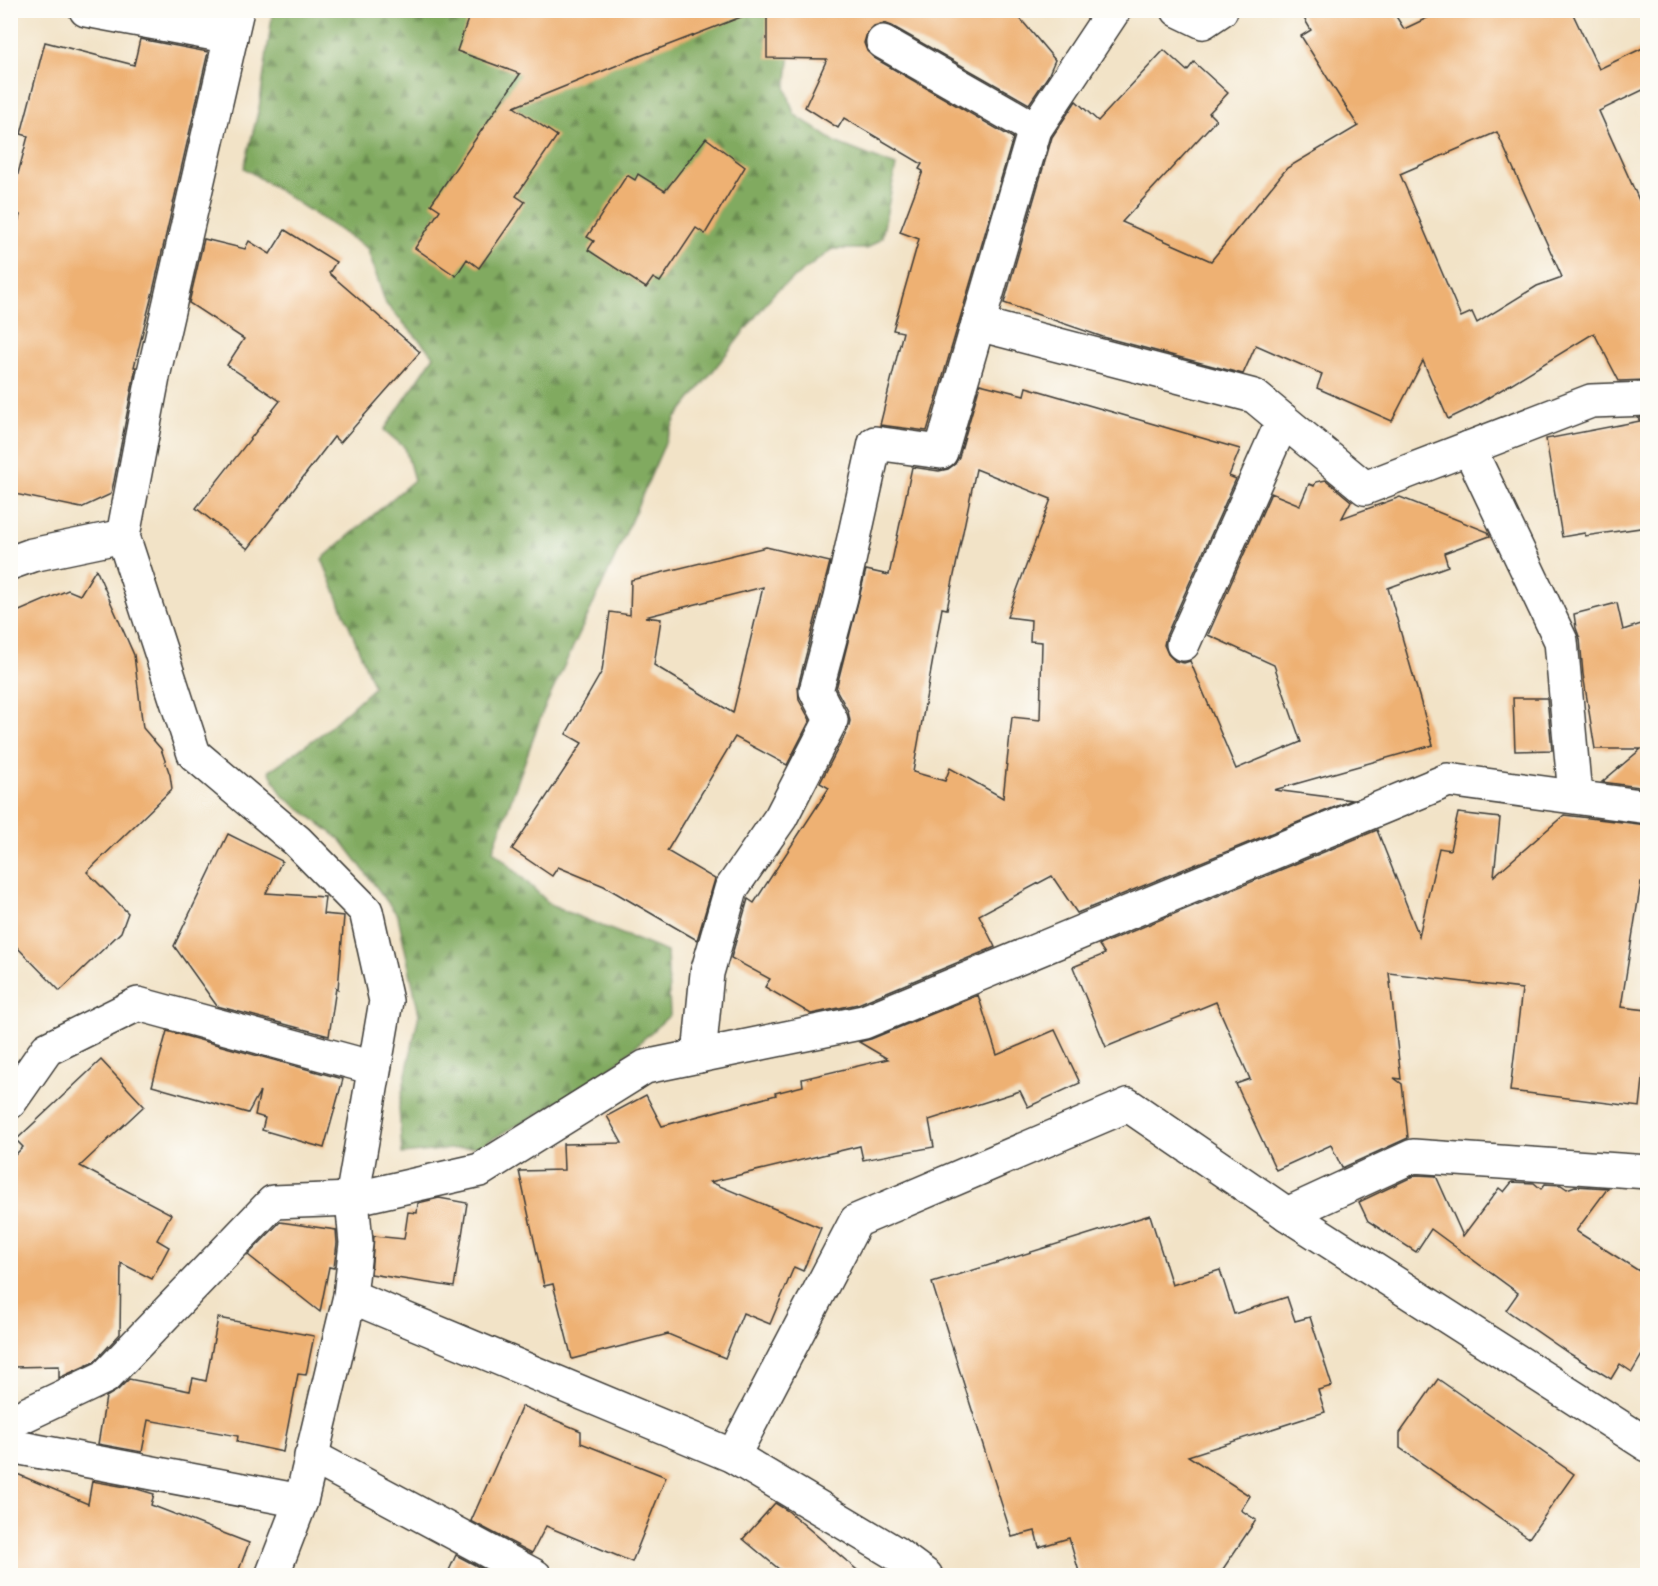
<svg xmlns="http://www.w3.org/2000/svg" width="1658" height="1586" font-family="'IM FELL Great Primer',serif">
<defs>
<pattern id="forest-firs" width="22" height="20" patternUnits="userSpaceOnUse" patternTransform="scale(1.5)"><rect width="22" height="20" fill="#81aa61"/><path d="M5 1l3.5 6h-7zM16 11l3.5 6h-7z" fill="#698a4f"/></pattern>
</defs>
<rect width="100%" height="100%" fill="#fdfcf7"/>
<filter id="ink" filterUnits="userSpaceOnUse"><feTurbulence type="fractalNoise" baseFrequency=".0167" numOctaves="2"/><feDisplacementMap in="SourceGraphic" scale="12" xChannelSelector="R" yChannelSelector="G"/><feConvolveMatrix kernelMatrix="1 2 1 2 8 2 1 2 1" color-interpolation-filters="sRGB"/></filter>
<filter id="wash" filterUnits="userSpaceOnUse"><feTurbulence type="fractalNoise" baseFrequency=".008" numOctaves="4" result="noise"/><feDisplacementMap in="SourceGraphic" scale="24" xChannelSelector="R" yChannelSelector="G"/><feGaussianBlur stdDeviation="1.35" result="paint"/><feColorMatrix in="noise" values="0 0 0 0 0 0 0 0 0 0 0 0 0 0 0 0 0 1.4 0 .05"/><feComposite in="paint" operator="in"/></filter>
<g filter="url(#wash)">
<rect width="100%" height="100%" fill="#f2e3c7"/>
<path fill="url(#forest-firs)" stroke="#4e633e" stroke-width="1.5" d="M273,10L795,11L786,88L794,114L837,143L896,166L882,237L867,249H833L775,292L676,418L613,562L543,711L493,850L552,906L667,952L670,1015L616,1064L550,1107L480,1146L402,1154L399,1107L419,1014L398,916L341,840L283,796L269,771L324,732L374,687L322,559L414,480L405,448L384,430L434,356L386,304L367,248L244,168L259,108Z"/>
<g id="blocks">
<g fill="#eeb173" fill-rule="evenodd">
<path d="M471,10H749V14L640,56L514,107L557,136L516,196L525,202L479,268L467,259L456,276L415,248L440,210L431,204L520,74L457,51Z"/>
<path d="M767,10H1013L1055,60L1048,76L1029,104L892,26L884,23L874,26L867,33L864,43L867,51L874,58L1013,138L927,431L880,425L903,332L893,330L919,239L900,232L923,171L919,169L922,164L844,118L838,128L805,107L827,59L767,58Z"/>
<path d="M1299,10H1392L1404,29L1444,10H1571L1599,69L1647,46V88L1599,111L1647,218V380L1619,381L1594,333L1473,407L1448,419L1423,361L1392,421L1317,388L1322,374L1256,345L1243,374L1103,337L1004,303L1052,137L1076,101L1098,121L1164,50L1187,71L1194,62L1228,93L1209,113L1216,120L1122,222L1211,261L1287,168L1358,126L1301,36L1311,30ZM1497,132L1562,277L1537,286L1477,323L1472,312L1461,317L1400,174Z"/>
<path d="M140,39L208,52L153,291L134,367H136L114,481L111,494L81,508L10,493V252L20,215L10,212V204L28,136L21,134L45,42L134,65Z"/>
<path d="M706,138L745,167L705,234L696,228L660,282L653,278L646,288L588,250L594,241L587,237L627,175L635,180L638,174L665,191Z"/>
<path d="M285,230L336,262L329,273L420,352L340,443L334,437L248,549L196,508L280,401L227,365L244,339L189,303L204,239L245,249L249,241L270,254Z"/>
<path d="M980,384L1024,395L1026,387L1240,449L1229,476L1236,479L1173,620L1166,636L1164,645L1168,654L1175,661L1184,663L1190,661L1236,769L1301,742L1274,665L1208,635L1271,493L1300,505L1309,484L1314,486L1316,482L1326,480L1351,501L1342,518L1400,497L1488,532L1490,536L1444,553L1448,566L1388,588L1433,745L1274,790L1352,800L1077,913L1052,876L979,915L995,947L858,1004L811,1014L765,987L770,979L731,958L748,899L754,903L829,788L820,783L848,729L850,721L848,711L836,689L866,570L889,575L912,467L939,471L948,469L955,464L959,457ZM976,469L1051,499L1007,617L1031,620L1030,641L1042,642L1040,720L1012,717L1003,798L950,768L945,781L913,772L942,608L947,609Z"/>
<path d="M1638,418H1647V527L1585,536V533L1562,537L1546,439L1640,421Z"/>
<path d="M766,547L830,562L798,686L799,700L810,720L787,765L735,737L667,851L715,879L697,940L604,886L558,867L552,876L512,849L582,743L566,734L602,671L610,612L630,615L631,580ZM763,587L733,713L654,665L661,619L645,617Z"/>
<path d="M96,569L134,655L143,728L161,749L170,775L172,789L87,872L128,913L121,932L60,991L10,940V615L68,590L80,595Z"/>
<path d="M1617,603L1623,630L1647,622V788L1602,782L1641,749H1595L1583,674L1580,639L1576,628L1574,614Z"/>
<path d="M1513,698H1547L1552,750L1515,751Z"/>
<path d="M1458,813L1500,818L1494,876L1564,815L1647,825V855L1644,882H1641L1621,1007L1647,1010V1043L1640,1107L1510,1091L1522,989L1389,973L1401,1079L1394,1078L1402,1084L1408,1138L1342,1168L1331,1145L1276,1170L1236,1084L1250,1079L1216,1002L1106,1047L1073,967L1105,954L1099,945L1377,830L1419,936L1439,848L1450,850Z"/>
<path d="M228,834L282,861L266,893L325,897L323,914L344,916L338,989L336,988L329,1036L217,1006L174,946Z"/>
<path d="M978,995L997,1055L1055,1030L1080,1083L1028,1107L1020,1091L929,1120L934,1147L863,1160L860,1146L710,1182L821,1228L803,1271L794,1267L770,1324L743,1313L725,1358L668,1334L572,1359L553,1284L544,1286L519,1171L564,1170L563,1144L622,1143L607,1116L646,1095L662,1126L776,1095L775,1093L803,1086L802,1079L888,1059L859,1042L871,1039Z"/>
<path d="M167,1031L343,1079L324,1148L262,1130L265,1118L255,1115L260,1091L248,1113L152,1086Z"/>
<path d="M101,1060L144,1106L80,1166L171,1214L157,1240L169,1247L152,1279L121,1263L120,1334L94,1362L59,1378V1366L13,1367V1329H10V1160L23,1147L16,1140Z"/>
<path d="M1416,1175L1436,1176L1463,1236L1499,1188L1504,1192L1512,1182L1534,1183L1541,1189L1545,1184L1561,1185L1567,1189L1575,1186L1608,1188L1576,1231L1647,1276V1346L1632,1372L1620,1364L1611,1379L1567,1352L1506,1310L1518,1293L1431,1229L1416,1252L1368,1221L1359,1202Z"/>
<path d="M439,1198L467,1203L454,1287L371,1274L374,1236L404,1239L408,1212L417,1213L418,1203Z"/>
<path d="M1150,1215L1172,1285L1220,1270L1234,1314L1287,1297L1295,1321L1310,1317L1332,1386L1318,1390L1325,1412L1188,1456L1250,1496L1241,1510L1256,1520L1219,1575H1080L1069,1538L1039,1547L1035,1531L1012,1537L932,1283Z"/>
<path d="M280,1222L336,1230L337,1243L334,1268L329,1267L320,1312L248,1255Z"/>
<path d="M218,1318L314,1336L306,1375L298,1374L283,1452L237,1442L238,1436L148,1420L142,1452L98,1444L106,1397L118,1390L129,1379L190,1391L193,1378L206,1381Z"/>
<path d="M1438,1379L1574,1474L1529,1538L1400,1448V1433Z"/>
<path d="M522,1406L581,1431V1443L666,1477L632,1562L546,1526L532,1553L471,1521Z"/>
<path d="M10,1471L88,1504L92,1481L137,1489L154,1494L151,1505L249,1543L237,1575H26L10,1569Z"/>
<path d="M775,1503L788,1511L863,1575H786L743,1539Z"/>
<path d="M456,1555L494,1575H447Z"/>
</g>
</g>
</g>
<g filter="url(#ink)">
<use href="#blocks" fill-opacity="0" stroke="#3c3a36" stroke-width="1.5"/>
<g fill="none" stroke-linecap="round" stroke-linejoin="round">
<defs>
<g id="minor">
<path d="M86,10L231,37"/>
<path d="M237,10L154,372L123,536L194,754L297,841L366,911L386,1001L352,1199L356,1243L350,1296L301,1501L272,1576"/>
<path d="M1114,10L1035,129L978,324L1254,396L1365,488L1591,401L1648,399"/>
<path d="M1178,10L1203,22L1221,10"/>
<path d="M883,42L1035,129"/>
<path d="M1469,448L1561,641L1575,796"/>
<path d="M10,563L32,555L123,536"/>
<path d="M1183,644L1283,420"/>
<path d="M699,1056L707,973L731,889L781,817L831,720L816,691L841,597L875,443L941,452L978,324"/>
<path d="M10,1102L47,1049L138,1004L374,1068"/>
<path d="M1287,1214L1413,1156L1648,1172"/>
<path d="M350,1296L733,1456L895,1553L926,1576"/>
<path d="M10,1422L105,1377L273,1202L352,1199L480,1170L645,1067L864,1022L1448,780L1648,807"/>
<path d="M10,1446L301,1501"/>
<path d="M311,1456L535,1576"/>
<path d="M733,1456L856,1221L1128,1105L1287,1214L1648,1445"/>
</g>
</defs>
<use href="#minor" stroke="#3c3a36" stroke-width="36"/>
<use href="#minor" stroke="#fff" stroke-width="33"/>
</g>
</g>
<rect width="1658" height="1586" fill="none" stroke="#fdfcf7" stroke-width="36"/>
</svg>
